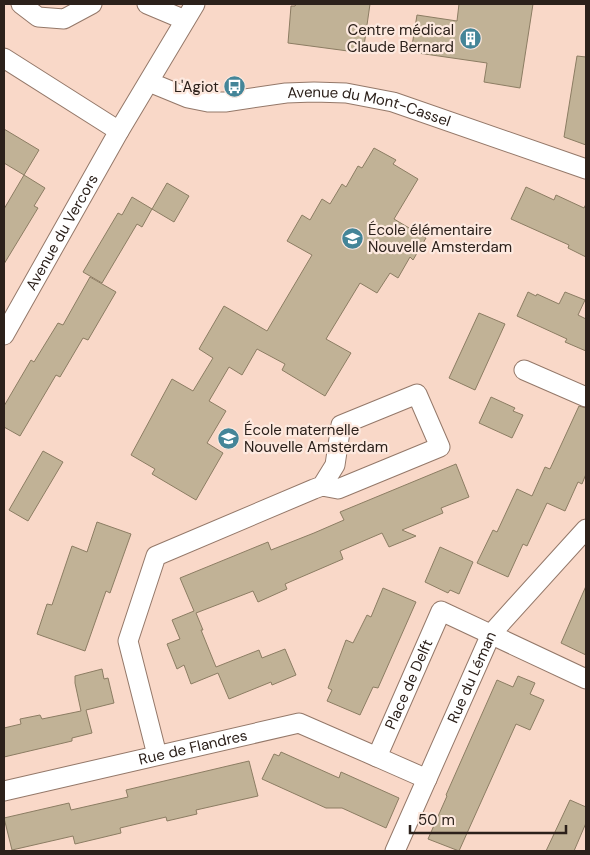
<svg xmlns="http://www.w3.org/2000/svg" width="590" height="855" font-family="'DM Sans',sans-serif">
<rect width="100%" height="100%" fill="#f9d8c8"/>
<g fill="#c1b296" stroke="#8c7d63">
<path d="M296,4H370L363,53L288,43L291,6H295Z"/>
<path d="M459,4H533L520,88L484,82L487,63L411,52L417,15L457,21Z"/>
<path d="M577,56L586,57V145L564,137Z"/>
<path d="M4,129L39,150L24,175L4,163Z"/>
<path d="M374,148L396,160L393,164L418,179L394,219L426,238L413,260L410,257L398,278L390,273L377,293L360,283L326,339L351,353L325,396L282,370L285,364L257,349L242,375L229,367L209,401L226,411L207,443L223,453L196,500L152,474L155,469L131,455L172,379L193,391L213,358L199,349L224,306L267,331L312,255L287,241L302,215L310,220L322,199L330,204L342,184L346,187L358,166L362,168Z"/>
<path d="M24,175L45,188L34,206L38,208L4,264V209Z"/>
<path d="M167,183L189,196L174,222L152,209Z"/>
<path d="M526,187L554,200L556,195L584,208L586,204V257L568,248L569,245L511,219Z"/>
<path d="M132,197L152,209L142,227L137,224L102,283L83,272L118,213L122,215Z"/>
<path d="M90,277L116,292L88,340L83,338L60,377L56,375L20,436L4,427V406L31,360L34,362L58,323L63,325Z"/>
<path d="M528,292L536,296L537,294L559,304L565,292L585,300L578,315L586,319V351L565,342L567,339L517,316Z"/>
<path d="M479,313L505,324L475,390L449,378Z"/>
<path d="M491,397L515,408L513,411L523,415L512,438L479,423Z"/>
<path d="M579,406L586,408V474L582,484L578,482L565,511L547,503L527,546L523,544L508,577L477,563L493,530L497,532L517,489L532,496L545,467L550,469Z"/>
<path d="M43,451L63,462L28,521L9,510Z"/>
<path d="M456,464L469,497L441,508L443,513L402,530L416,536L389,547L382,533L340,551L343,559L285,584L287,589L258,602L253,591L196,613L203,630H201L216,667L259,650L262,658L285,649L296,675L272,685L271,682L229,699L218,673L191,684L184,665L177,669L167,644L180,639L172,620L194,611L180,578L268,542L271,550L314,533L344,520L340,512Z"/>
<path d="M97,522L131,534L110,593L106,591L85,651L37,634L47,604L52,605L72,546L87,552Z"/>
<path d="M440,547L473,562L459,594L450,590L448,593L425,582Z"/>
<path d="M586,586V655L561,643Z"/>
<path d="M383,588L416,602L378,688L373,687L360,715L327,701L332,690L328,688L346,640L353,643L367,615L371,617Z"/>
<path d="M102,669L104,679L108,678L114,703L86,710L92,733L72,738V741L4,757V728L21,724L20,719L40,715L42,719L81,711L75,683V676Z"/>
<path d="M518,676L535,683L530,694L544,700L530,730L516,724L459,851L428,839L447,796L446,795L497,680L513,687Z"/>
<path d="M281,752L339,778L341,772L399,798L386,828L342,808H326L262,779L274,754L279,756Z"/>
<path d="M249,761L258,796L196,810L197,814L167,821L166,817L120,828L121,833L75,844L73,836L12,850L4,818L69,803L71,810L128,797L126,790Z"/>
<path d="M570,800L586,807V823L574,851H546Z"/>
</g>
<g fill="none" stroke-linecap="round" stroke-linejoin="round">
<defs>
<g id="minor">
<path d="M21,4L38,17L64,19L92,4"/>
<path d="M147,4L185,20"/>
<path d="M4,58L119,131"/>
<path id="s1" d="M149,82L188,98L208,102H225L286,93L314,92L346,93L393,102L586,169"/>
<path id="s2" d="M4,335L119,131L195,4"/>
<path d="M524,370L586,397"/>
<path d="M157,755L128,641L156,556L314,489L322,486L338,489L440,447L417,394L341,425L335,465L322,486"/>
<path id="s3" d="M427,779L377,757L441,611L586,679"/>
<path id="s4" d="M4,791L299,723L377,757"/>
<path id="s5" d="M395,851L491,634L586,529"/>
</g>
</defs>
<use href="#minor" stroke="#947869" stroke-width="21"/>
<use href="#minor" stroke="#fff" stroke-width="19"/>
</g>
<defs>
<symbol id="building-disc" viewBox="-11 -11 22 22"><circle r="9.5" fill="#448598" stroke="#fde9df"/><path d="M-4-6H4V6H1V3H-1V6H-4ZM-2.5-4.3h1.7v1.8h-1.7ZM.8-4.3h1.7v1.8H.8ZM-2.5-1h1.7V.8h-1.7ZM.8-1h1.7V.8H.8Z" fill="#fff"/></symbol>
<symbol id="bus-disc" viewBox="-11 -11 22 22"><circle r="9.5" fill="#448598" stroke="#fde9df"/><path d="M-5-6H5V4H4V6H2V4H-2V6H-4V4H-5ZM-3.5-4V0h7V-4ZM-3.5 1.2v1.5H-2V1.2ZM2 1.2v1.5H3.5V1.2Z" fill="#fff"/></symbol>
<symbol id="school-disc" viewBox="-11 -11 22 22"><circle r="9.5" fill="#448598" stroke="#fde9df"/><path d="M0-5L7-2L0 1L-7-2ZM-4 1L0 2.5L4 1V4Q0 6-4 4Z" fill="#fff"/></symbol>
</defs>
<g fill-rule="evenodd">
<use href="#building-disc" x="458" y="26" width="25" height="25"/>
<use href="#bus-disc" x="222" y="74" width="25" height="25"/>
<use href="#school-disc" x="340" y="226" width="25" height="25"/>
<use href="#school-disc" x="216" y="426" width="25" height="25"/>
</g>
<g text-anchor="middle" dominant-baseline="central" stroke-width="4.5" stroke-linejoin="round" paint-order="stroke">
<g font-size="15" fill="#2c211b" stroke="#fde9df" text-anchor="end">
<text x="454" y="30">Centre médical<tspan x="454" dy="17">Claude Bernard</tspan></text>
<text x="219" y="87">L'Agiot</text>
<text x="368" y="230" text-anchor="start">École élémentaire<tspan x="368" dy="17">Nouvelle Amsterdam</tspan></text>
<text x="244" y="430" text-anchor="start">École maternelle<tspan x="244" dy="17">Nouvelle Amsterdam</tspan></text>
</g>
<g font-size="15" fill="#2c211b" stroke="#fde9df">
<text stroke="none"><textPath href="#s1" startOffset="226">Avenue du Mont-Cassel</textPath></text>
<text stroke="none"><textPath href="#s2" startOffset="118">Avenue du Vercors</textPath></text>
<text stroke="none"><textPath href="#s5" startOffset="190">Rue du Léman</textPath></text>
<text stroke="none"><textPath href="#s3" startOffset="134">Place de Delft</textPath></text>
<text stroke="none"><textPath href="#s4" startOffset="194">Rue de Flandres</textPath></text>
</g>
</g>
<rect width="590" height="855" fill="none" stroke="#2c211b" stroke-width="10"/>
<path d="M410 825v8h156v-8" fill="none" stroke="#2c211b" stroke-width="2.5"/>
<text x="418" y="825" font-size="15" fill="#2c211b" stroke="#fde9df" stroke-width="4" paint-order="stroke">50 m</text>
</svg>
